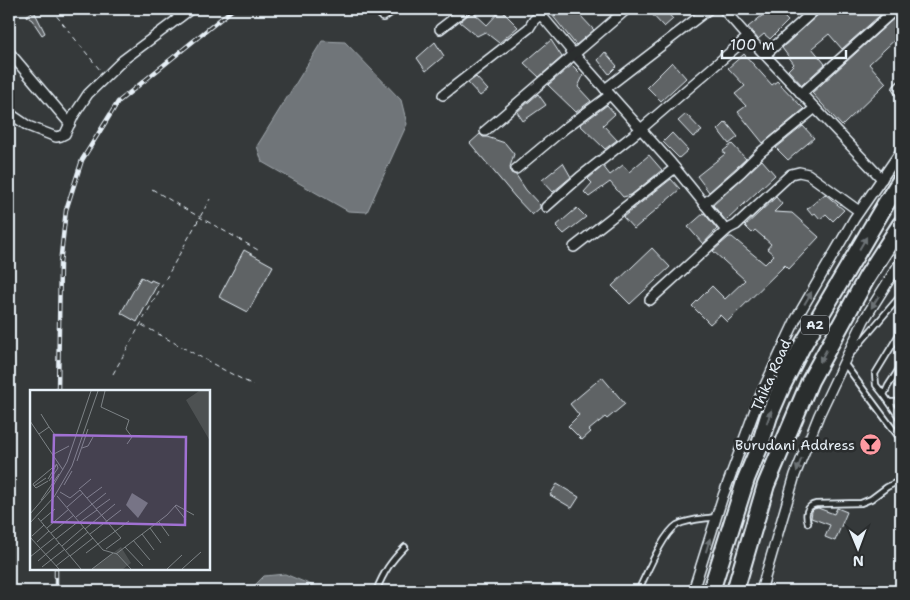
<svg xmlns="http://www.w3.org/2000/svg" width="910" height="600" font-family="'Shantell Sans',sans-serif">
<rect width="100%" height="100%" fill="#35393a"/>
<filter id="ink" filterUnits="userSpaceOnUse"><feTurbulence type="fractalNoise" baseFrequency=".02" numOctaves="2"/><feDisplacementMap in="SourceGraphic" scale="10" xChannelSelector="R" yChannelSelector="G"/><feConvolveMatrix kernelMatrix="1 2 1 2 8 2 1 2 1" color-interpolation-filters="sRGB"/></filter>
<g filter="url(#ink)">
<g fill="#707579" stroke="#a0a7ac">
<path d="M322,41L345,42L401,100L407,124L367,212L348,211L262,162L257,146Z"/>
<path d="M285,574L316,587L319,591H249L264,576Z"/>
</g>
<g fill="#5f6365" stroke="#e8f1f8">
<path d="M558,9H584L579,14L594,30L576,45L552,15Z"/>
<path d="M647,9H664L673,19L664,27Z"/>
<path d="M758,9H776L788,21L770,39L764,34L758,39L748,27L763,15Z"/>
<path d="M824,9H887L842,49L829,34L812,48L825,64L802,85L788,70L794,64L782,48Z"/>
<path d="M501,10L518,27L499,43L485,32L477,36L460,22L472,11L487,25Z"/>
<path d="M34,11L45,33L42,35L32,20L26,16Z"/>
<path d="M901,12V34L869,64L886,83L842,126L812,93Z"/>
<path d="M551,40L562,57L539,77L524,63Z"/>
<path d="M435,42L444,56L426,71L417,58Z"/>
<path d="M605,52L617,66L609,74L598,60Z"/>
<path d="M744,54L772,85L777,81L804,109L763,143L738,112L746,106L735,94L745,86L728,68Z"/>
<path d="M672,62L686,78L661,101L647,87Z"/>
<path d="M572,65L583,76L578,87L591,101L576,112L548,85Z"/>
<path d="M476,77L488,90L480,96L468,83Z"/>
<path d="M538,94L546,105L523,121L517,112Z"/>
<path d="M607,105L615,114L603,125L617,140L605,149L580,125Z"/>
<path d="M686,114L702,131L693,137L678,121Z"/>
<path d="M726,122L738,137L729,144L718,130Z"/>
<path d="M803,126L814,138L788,160L776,148Z"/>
<path d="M672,133L688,150L679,158L663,142Z"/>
<path d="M480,134L483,137H487L505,143L514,154L510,167L511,173L516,175L526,190L540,205V208L532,215L515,197L470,143Z"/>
<path d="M732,144L746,159L709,192L697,176L725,154L723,151Z"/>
<path d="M649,155L662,170L631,195L623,197L610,182L589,197L584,192L592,183L588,179L603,166L610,175L623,165L629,172Z"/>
<path d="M762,160L775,175L726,221L713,205L745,176Z"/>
<path d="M563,163L571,177L553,192L542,180Z"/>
<path d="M671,179L680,189L634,229L623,217Z"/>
<path d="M825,194L844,210L833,221L826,214L820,219L815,213L812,215L807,209Z"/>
<path d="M776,197L782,204L774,212L792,213L819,237L789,269L785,265L727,322L720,315L710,324L692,306L712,286L725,299L745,280L713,251L729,237H732L765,264L774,255L767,249L771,244L755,230L752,233L745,226Z"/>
<path d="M577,208L586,217L564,234L556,226Z"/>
<path d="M704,213L717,229L703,244L688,227Z"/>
<path d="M652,248L670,267L630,304L612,286Z"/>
<path d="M244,250L273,266L248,312L219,297Z"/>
<path d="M141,277L150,282L151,280L158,283L137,322L121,313Z"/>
<path d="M602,377L625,404L607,419L605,417L589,430L591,432L582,440L568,426L579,415L570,404Z"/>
<path d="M557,484L579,497L572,508L550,495Z"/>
<path d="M818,508L834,514L837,508L847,512L835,541L825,537L830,525L811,518L812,511L814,509Z"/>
</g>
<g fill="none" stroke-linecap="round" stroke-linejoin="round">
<defs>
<g id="lane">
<path d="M850,355L901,295"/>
<path d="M845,361L844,363L901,440"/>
<path d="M901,366L888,386L884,395L889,402H897L901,398"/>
<path d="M884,395L876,385L875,374L901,331"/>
<path d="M889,402L901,420"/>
<path d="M808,523C805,515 806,506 816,504L861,503L871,499L887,487L901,480"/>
<path d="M639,589C647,573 663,534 677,525C689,519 704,519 716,517"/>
<path d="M376,591C384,572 390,562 405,547"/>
</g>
<g id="street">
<path d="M173,9L180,17"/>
<path d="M536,9L574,54L671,163L724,228L728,229L736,225L791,174L799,172L808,174L859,211"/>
<path d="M723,9L748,37L882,179"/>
<path d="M383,16L393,9"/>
<path d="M440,29L466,9"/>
<path d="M9,52L70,124"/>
<path d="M765,55L816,9"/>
<path d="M605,89L709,9"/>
<path d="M898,89L901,86"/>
<path d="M801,94L896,9"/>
<path d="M443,95L529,28L534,20L547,9"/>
<path d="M9,113L28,126L56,137L61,136L65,134L74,115L88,94L123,60L191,9"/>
<path d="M485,131L627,9"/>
<path d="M516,169L564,129L610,95"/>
<path d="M704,204L741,172L761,152L815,108"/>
<path d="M546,207L580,177L641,129L748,37"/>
<path d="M574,247L675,168"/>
<path d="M650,300L728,229"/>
<path d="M693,591L723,496L760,396L796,319L854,219L901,151"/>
<path d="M761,591L795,475L819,415L864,320L901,261"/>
</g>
<g id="highway">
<path d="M711,591L746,479L759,448L769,416L782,386L801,348L885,205L901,180"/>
<path d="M735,591L766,485L810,381L867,277L901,224"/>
</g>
</defs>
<use href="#lane" stroke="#e8f1f8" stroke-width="8"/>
<use href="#street" stroke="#e8f1f8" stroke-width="12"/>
<use href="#highway" stroke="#e8f1f8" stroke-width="20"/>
<g stroke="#e8f1f8" stroke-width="1" stroke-dasharray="5 4" stroke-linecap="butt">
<path d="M51,9L100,70"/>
<path d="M152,189L180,206L258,250"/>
<path d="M142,325L224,370L253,385"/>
<path d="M113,374L210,199"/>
</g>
<use href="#lane" stroke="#2a2d2e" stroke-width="4.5"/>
<use href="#street" stroke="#2a2d2e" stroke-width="9"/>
<use href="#highway" stroke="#2a2d2e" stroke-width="16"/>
<defs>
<g id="rail">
<path d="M58,391L60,264L66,210L82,160L118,102L233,9"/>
<path d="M56,569V591"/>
</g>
</defs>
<use href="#rail" stroke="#e8f1f8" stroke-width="4.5"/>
<use href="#rail" stroke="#2a2d2e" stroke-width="2.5" stroke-dasharray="8" stroke-linecap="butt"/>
</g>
<defs><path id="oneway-solid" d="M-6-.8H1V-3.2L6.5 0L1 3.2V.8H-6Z" transform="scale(1.25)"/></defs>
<g fill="#6c7275">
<use href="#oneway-solid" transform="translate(863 243) rotate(-60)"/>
<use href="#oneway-solid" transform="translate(808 298) rotate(-60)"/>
<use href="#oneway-solid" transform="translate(875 302) rotate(122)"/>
<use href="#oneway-solid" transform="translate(823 356) rotate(119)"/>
<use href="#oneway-solid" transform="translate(769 417) rotate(-70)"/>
<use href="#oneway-solid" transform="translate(799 465) rotate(111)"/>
<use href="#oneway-solid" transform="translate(708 545) rotate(-73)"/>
</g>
</g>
<defs>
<symbol id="bar-disc" viewBox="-11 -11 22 22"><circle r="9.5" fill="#ff9aa2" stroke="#2a2d2e"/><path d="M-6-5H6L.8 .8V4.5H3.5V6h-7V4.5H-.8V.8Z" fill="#111"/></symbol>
</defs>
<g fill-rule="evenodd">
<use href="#bar-disc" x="858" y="432" width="25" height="25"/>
</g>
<g text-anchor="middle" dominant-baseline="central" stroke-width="5" stroke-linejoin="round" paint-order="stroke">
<rect fill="#2a2d2e" stroke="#afb6bb" stroke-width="1" x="801" y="315.5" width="28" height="19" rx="4"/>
<g font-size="12" font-weight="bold" fill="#e8f1f8">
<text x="815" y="325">A2</text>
</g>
<g font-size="14" fill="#e8f1f8" stroke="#2a2d2e">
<text transform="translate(771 375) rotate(-66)">Thika Road</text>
</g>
<g font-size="14" fill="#e8f1f8" stroke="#2a2d2e" text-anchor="end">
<text x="855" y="445">Burudani Address</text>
</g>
</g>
<g transform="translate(30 390)">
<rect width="180" height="180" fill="#35393a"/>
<path d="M169,1H180V51L156,10ZM91,157L101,173L93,179H62Z" fill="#4d5152"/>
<path d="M102,103L118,113L108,128L96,115Z" fill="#707579"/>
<path fill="none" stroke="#7d8386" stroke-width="1" d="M75,1L71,17L99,30L96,39L102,47L97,54M11,24L19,37M0,31L33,80M9,44L19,37L25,45M52,58L58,56L63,47M22,65L39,56M47,71L58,39M16,88L4,96L3,94L27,74L18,89M19,91L28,78L27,75M34,95L42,81M4,96L6,98L18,91M49,99L61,89M30,102L40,108L50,100L91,148L76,159M27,106L73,160L87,164L101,179M57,108L72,97M11,110L29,84M145,116L156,130M37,117L53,103M66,119L80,109M0,124L20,101L37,72L61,1M46,127L76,103M8,128L51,179M11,131L25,119M50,132L67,120M129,132L139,146M0,133L24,107L42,76L68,1M17,138L39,119M120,138L131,153M55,139L85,114M21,143L44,125M60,144L91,120M112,144L124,160M2,146L14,135M0,147L29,179M26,149L49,131M103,150L120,170M7,152L19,141M68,154L99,131M32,156L54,137M95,157L113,176M36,160L58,142M56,163L68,154M86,164L137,125L146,115L164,125M40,166L63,148M0,167L25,147M8,171L29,153M26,176L40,165M12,177L35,159M62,179L83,163M137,179L152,165M152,179L171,162"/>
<path fill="#a171d3" fill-opacity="0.15" stroke="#a171d3" stroke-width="2.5" d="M24,45L156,47L155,135L22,132Z"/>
<rect width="180" height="180" fill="none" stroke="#e8f1f8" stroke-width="2.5"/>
</g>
<rect width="910" height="600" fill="none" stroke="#2a2d2e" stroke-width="30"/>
<rect x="15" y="15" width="880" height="570" fill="none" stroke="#e8f1f8" stroke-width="2" filter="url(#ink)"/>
<g transform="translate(858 548) rotate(179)" stroke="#2a2d2e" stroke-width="4" paint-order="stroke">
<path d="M0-4L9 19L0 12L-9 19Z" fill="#e8f1f8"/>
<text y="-8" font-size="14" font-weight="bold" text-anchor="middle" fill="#e8f1f8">N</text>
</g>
<path d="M722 50v8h124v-8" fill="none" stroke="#e8f1f8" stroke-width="2.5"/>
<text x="730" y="50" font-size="15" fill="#e8f1f8" stroke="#2a2d2e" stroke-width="4" paint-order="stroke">100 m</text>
</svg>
